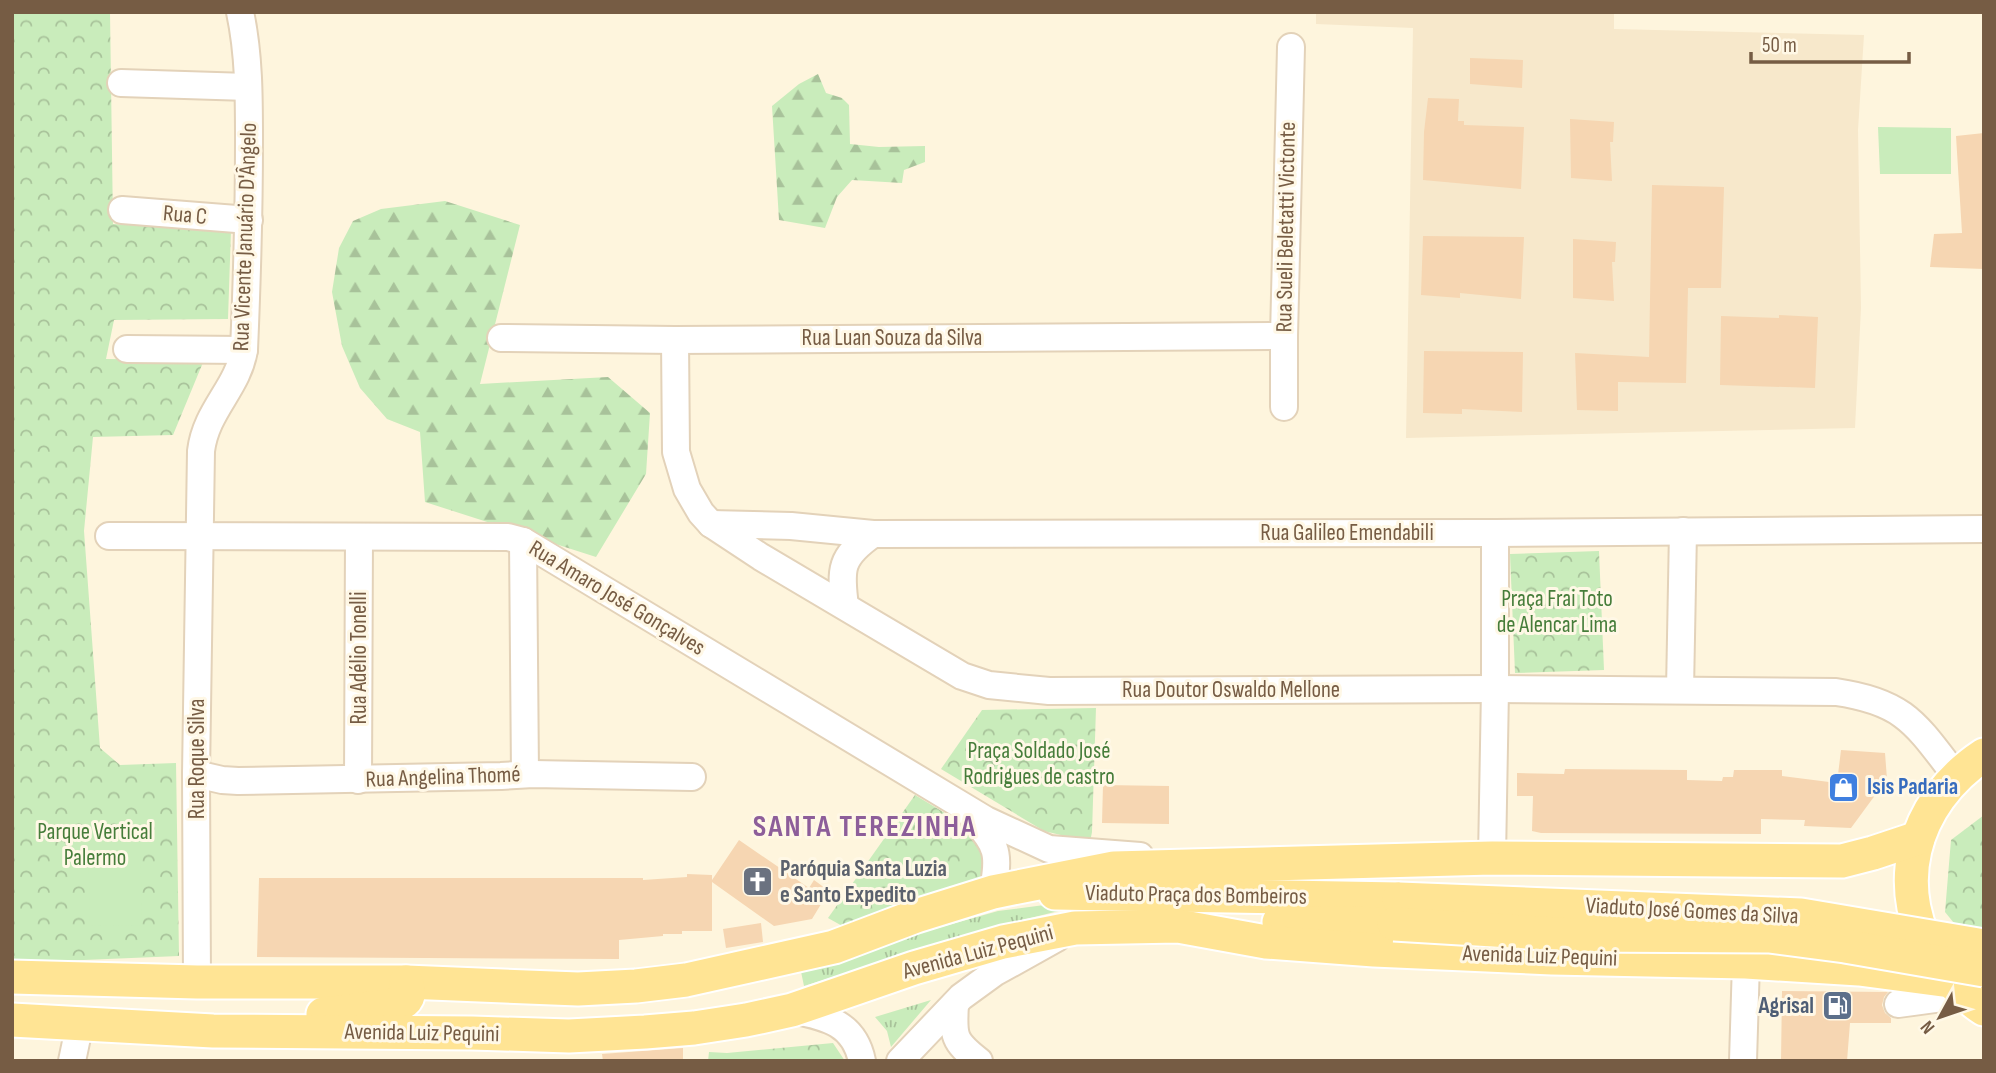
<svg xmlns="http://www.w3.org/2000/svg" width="1996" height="1073" font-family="'Sofia Sans Condensed',sans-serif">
<defs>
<pattern id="grass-tufts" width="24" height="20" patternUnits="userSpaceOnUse" patternTransform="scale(1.75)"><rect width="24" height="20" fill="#c9ecbb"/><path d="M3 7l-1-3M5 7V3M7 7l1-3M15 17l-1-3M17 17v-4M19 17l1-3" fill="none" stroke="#a8c29a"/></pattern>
<pattern id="forest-firs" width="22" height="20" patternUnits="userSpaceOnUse" patternTransform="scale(1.75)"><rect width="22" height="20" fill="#c9ecbb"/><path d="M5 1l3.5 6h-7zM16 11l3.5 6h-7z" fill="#a8c29a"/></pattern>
<pattern id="park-crowns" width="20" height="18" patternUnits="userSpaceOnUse" patternTransform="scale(1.75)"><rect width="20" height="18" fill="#c9ecbb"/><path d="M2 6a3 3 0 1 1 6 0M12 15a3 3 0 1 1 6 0" fill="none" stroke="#a8c29a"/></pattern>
</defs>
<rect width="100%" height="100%" fill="#fef5dd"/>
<path fill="#f7e8cb" d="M1316,12H1614V29L1864,35L1858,130L1861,308L1855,428L1406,438L1413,28L1316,24Z"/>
<g fill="url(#grass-tufts)">
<path d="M1067,902L1071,908L1014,922L892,963L859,969L804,986L800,967L998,911Z"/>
<path d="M931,1000L891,1047L887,1031L875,1017Z"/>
</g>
<g fill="url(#forest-firs)">
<path d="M818,74L826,93L842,98L849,105L850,144L879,147L925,146V162L904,170L902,183L852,180L837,197L825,228L779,220L772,106L799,84Z"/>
<path d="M445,201L520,225L480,384L608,377L650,413L646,474L596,557L425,502L420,432L387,419L360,388L342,346L332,292L339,248L353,221L381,209Z"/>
</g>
<g fill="url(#park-crowns)">
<path d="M12,12H110L113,224L231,230L228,319L114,320L106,359L204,360L173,435L93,437L84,531L100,748L120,765L176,763L179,956L12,963Z"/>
<path d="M1599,551L1604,670L1515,673L1510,554Z"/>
<path d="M1096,708L1092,832L1090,842L1044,831L941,769L982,710Z"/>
<path d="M915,795L958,821L984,846V867L981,878L844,927L828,918Z"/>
<path d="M1984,815V960L1945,912L1951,840Z"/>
<path d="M833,1043L845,1061H708L709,1052L727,1053Z"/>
</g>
<g fill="#c9ecbb">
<path d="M1878,127L1951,128V174H1880Z"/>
<path d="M140,830L142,925L90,926L88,831Z"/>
</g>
<g fill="#f6d6b2">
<path d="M1470,58L1523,60L1522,88L1470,84Z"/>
<path d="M1428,98L1459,99L1458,121H1464V125L1524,127L1521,189L1423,180L1424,132Z"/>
<path d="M1570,119L1614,122L1613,142H1610L1612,181L1571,178Z"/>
<path d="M1984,133V269L1930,267L1934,234L1962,233L1956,136Z"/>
<path d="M1652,185L1724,187L1721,288H1688L1686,383L1618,382V411L1577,410L1575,353L1649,357Z"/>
<path d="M1423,236L1524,237L1521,299L1460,293V298L1421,295Z"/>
<path d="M1573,239L1616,242L1615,262H1612L1614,301L1573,298Z"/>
<path d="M1779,315L1818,317L1815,388L1720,385L1721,316L1779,318Z"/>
<path d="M1424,351L1523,352L1522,412L1462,409V414L1423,413Z"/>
<path d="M1841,750L1885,753L1887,779L1851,828L1804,826L1805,820L1761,819V834L1541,833L1532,831L1533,796H1517V773L1564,774L1565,769L1687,770V780L1722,781L1723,777H1733L1734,770H1782V776L1837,783Z"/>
<path d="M1103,785L1169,786V824L1102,823Z"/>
<path d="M739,840L809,888L814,880L829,891L812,919L774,926L712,882V931H682V934H663V936L619,940V959L257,957L259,878H643V880L687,877V874L712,875V880Z"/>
<path d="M761,923L763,942L726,948L723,929Z"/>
<path d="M1782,991L1888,992L1884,997L1882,1005L1885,1013L1891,1018V1023H1850L1847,1061H1781Z"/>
<path d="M683,1048V1061H603L602,1054Z"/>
</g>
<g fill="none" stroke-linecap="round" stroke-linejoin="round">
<defs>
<g id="minor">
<path d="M121,83L248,87"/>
<path d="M122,210L249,220"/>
<path d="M501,338L675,340L1284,336"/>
<path d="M675,340L676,452L687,489L701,513L711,524L761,557L962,676L989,685L1049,691L1495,689L1836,692C1905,702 1916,724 1956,776"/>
<path d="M127,349L244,350"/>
<path d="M1284,407V336L1291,47"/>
<path d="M711,524L791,526L873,534L1495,533L1984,529"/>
<path d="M109,536L508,537L523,541L986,820L1049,849L1140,856"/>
<path d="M523,541L525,774"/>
<path d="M845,606C840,569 840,557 873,534"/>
<path d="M1680,690L1683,531"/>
<path d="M196,774L222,780L238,781L501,776L533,774L692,777"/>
<path d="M358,780L359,537"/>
<path d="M972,817C999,848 999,852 993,892"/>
<path d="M1492,858L1495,689V533"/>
<path d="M197,982L196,774L201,451C206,410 238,388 244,350C247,280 249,210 249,140C249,97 249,54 240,12"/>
<path d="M955,1004C953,1036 953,1041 979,1061"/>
<path d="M1898,1004L1964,995"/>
<path d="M792,1010C825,1017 854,1022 862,1061"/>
<path d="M72,1061L80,1023"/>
<path d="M900,1061L961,997L994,973L1057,938"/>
<path d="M1743,1061L1746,962"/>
</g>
<g id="major">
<path d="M1984,755C1911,803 1888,891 1938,964C1951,982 1965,997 1984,1009"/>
<path d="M1055,893L1399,899"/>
<path d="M1279,922L1394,924"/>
<path d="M12,977L197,982H406L578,989L636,986L686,980L834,947L916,916L993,892L1114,868L1492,858L1842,861L1873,853L1918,838"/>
<path d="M323,1014L400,1004C410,999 410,992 406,982"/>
<path d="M12,1020L213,1031L472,1033L569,1036L645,1032L694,1028L746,1020L792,1010L914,968L1003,942L1075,928L1178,926L1266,942L1374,950L1552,958L1746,962L1859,969L1950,981"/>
</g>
</defs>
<use href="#minor" stroke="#e3d2b9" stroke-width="30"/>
<use href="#major" stroke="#fff" stroke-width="37"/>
<use href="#minor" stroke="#fff" stroke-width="26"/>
<use href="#major" stroke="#ffe494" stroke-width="33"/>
<defs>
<g id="major-bridge">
<path d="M1399,899L1801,915L1984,946"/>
<path d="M1394,924L1574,935L1769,936L1845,946L1984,970"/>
</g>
</defs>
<use href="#major-bridge" stroke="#fff" stroke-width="37" stroke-linecap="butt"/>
<use href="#major-bridge" stroke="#ffe494" stroke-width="33"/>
</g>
<defs>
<symbol id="shop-square" viewBox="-11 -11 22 22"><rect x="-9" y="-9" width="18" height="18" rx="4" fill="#3f7fe0" stroke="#fff8e6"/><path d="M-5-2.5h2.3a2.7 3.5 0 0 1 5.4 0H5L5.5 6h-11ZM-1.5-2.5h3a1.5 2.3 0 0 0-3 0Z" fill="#fff"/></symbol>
<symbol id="church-square" viewBox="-11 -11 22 22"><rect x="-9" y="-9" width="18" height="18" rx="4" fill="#6b7280" stroke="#fff8e6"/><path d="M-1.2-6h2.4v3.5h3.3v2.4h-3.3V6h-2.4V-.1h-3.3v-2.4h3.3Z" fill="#fff"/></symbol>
<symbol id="fuel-square" viewBox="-11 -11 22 22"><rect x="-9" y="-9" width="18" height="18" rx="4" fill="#5c6f8a" stroke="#fff8e6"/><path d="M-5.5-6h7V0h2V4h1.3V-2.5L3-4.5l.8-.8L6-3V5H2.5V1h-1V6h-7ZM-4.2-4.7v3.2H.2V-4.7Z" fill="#fff"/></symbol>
</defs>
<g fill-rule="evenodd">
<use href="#shop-square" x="1826" y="770" width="35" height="35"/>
<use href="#church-square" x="740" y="864" width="35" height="35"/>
<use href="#fuel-square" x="1820" y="988" width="35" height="35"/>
</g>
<g text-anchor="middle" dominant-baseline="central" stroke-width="6" stroke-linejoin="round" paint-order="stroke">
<g font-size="23" fill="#765c44" stroke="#fff8e6">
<text transform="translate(185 215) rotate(5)">Rua C</text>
<text transform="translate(1286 227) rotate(-89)">Rua Sueli Beletatti Victonte</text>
<text transform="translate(245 237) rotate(-88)">Rua Vicente Januário D'Ângelo</text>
<text x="892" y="338">Rua Luan Souza da Silva</text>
<text x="1347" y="533">Rua Galileo Emendabili</text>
<text transform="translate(617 598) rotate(31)">Rua Amaro José Gonçalves</text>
<text transform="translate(359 658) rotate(-90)">Rua Adélio Tonelli</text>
<text x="1231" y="690">Rua Doutor Oswaldo Mellone</text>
<text transform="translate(197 759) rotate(-90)">Rua Roque Silva</text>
<text transform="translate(443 777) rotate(-2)">Rua Angelina Thomé</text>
<text transform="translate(1196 895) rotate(1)">Viaduto Praça dos Bombeiros</text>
<text transform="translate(1692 911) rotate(3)">Viaduto José Gomes da Silva</text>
<text transform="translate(978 952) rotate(-15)">Avenida Luiz Pequini</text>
<text transform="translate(1540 956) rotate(2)">Avenida Luiz Pequini</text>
<text transform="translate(422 1033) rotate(1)">Avenida Luiz Pequini</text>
</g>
<g font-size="23" fill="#467d3a" stroke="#fff8e6">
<text x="1557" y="599">Praça Frai Toto<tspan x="1557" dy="26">de Alencar Lima</tspan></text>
<text x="1039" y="751">Praça Soldado José<tspan x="1039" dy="26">Rodrigues de castro</tspan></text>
<text x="95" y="832">Parque Vertical<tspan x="95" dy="26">Palermo</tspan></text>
</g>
<g font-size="23" font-weight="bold" fill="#366cbe" stroke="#fff8e6" text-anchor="start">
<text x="1867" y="787">Isis Padaria</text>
</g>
<g font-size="23" font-weight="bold" fill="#5b616d" stroke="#fff8e6" text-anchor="start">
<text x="780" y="869">Paróquia Santa Luzia<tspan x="780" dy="26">e Santo Expedito</tspan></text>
</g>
<g font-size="23" font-weight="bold" fill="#4e5e75" stroke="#fff8e6" text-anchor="end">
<text x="1814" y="1006">Agrisal</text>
</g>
<g font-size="30" font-weight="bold" letter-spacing="2" fill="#8d5e9a" stroke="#fff8e6">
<text x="865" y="827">SANTA TEREZINHA</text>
</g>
</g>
<rect width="1996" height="1073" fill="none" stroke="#765c44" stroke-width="28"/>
<g transform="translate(1940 1017) rotate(230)" stroke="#fff8e6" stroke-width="5" paint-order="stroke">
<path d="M0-5L12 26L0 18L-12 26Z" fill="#765c44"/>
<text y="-10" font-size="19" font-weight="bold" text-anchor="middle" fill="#765c44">N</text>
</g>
<path d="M1751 52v10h158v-10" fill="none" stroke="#765c44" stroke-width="3.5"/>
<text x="1762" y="52" font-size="21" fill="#765c44" stroke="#fff8e6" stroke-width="5" paint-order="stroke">50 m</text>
</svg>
